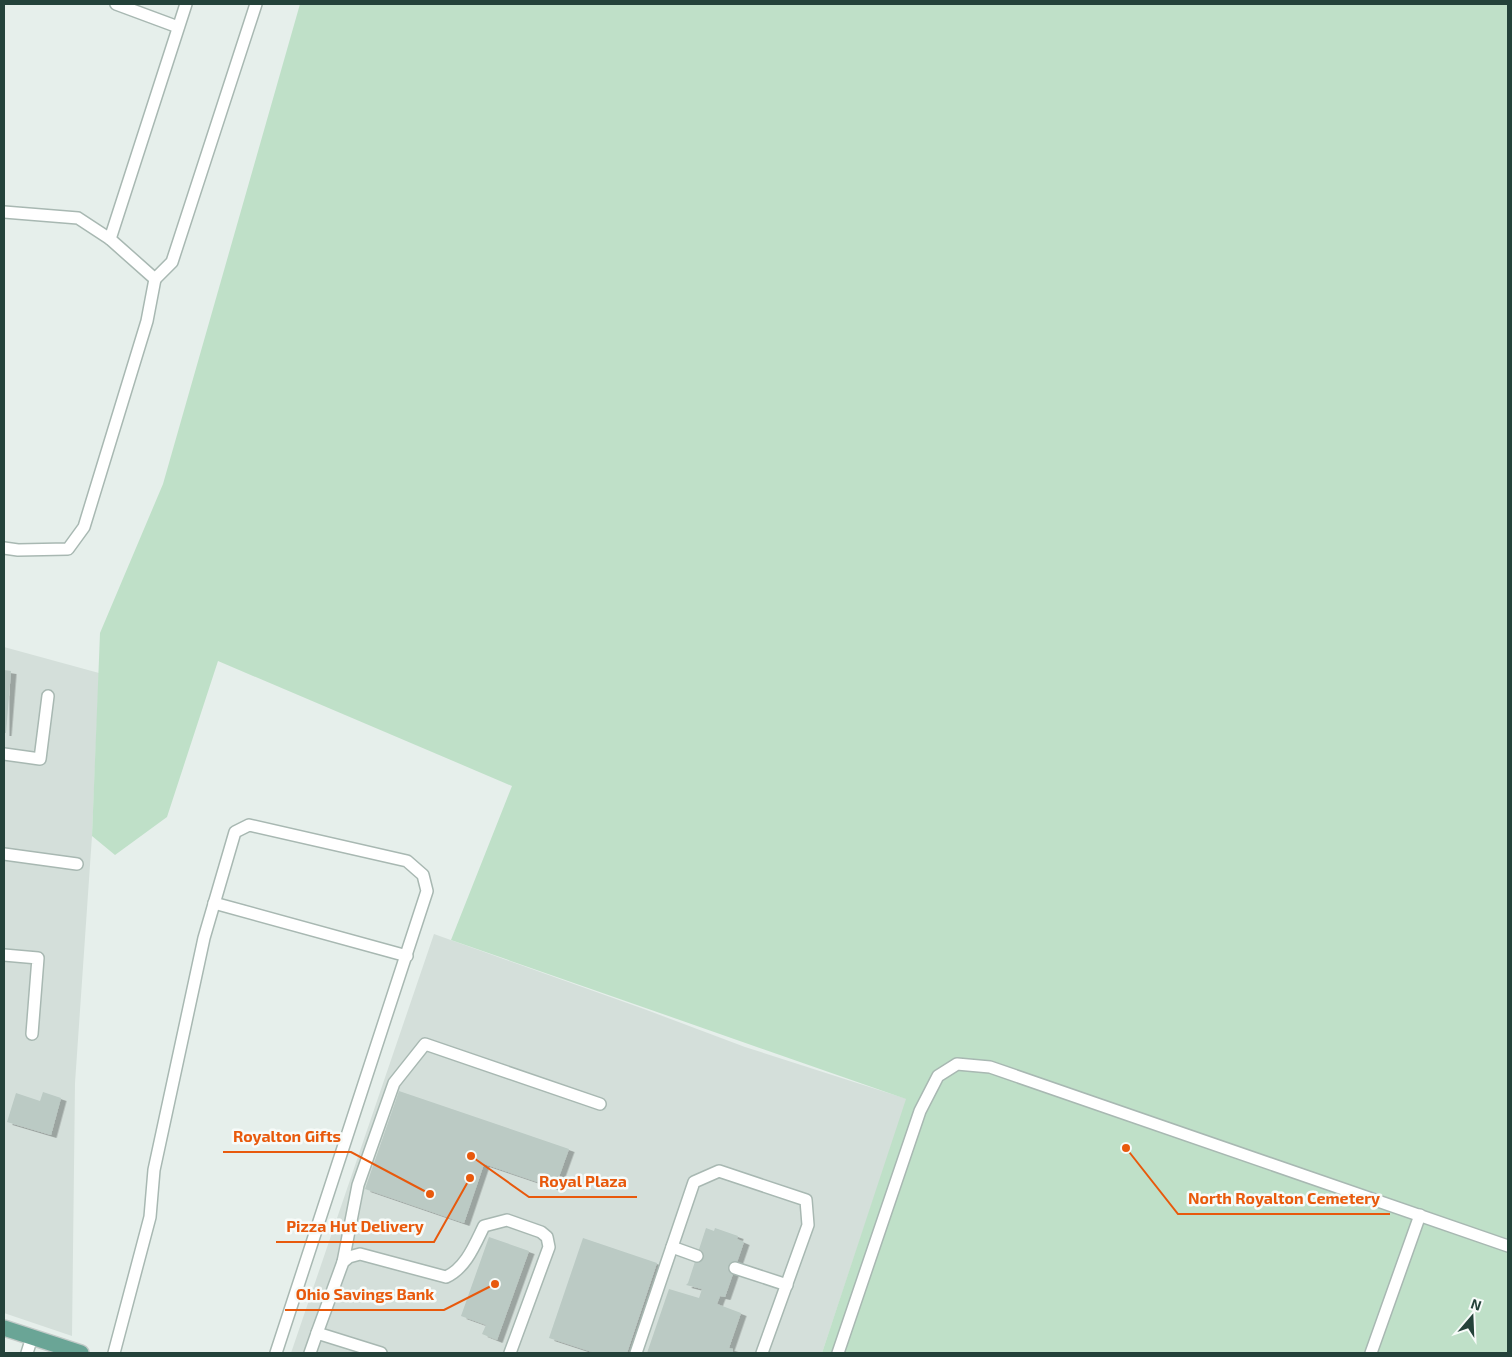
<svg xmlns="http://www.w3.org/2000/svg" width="1512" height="1357" font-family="'Exo 2',sans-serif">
<defs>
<filter id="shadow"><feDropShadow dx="5.5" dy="3" stdDeviation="0" flood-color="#0004"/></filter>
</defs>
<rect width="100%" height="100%" fill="#e6efeb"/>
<g fill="#d4dfda">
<path d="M4,647L99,673L92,836L75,1083L72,1336L4,1313Z"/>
<path d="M434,934L644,1009L745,1047L907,1099L822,1353H291Z"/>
</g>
<path fill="#bfe0c8" d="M300,4H1508V1353H822L906,1099L451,940L512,786L218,661L167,817L115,855L92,836L100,633L163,484Z"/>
<g fill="#bbcac4" filter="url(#shadow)">
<path d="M4,670L11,671L6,733H4Z"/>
<path d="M399,1091L569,1149L555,1188L484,1164L464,1223L365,1189Z"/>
<path d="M43,1092L61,1098L51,1135L7,1122L16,1093L40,1101Z"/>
<path d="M706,1228L714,1231L715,1228L738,1236L737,1239L744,1242L725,1297L720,1296L717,1304L741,1313L729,1348L733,1349V1352L731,1353H647L669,1289L699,1298L702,1289L686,1285L688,1283Z"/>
<path d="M489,1237L529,1251L497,1340L482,1334L486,1325L461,1316Z"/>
<path d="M583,1238L657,1263L627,1353H595L549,1338Z"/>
</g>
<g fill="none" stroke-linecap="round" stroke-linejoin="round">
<defs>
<g id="service">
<path d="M116,4L178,27"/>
<path d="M4,212L78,218L110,239L155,279L147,321L84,527L68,549L18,550L4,548"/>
<path d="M110,239L186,4"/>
<path d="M155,279L172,262L256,4"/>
<path d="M4,754L40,759L48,696"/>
<path d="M4,854L77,864"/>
<path d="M214,903L407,956"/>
<path d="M4,955L38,958L32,1034"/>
<path d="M672,1247L697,1256"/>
<path d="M343,1262L358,1185L394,1083L425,1044L600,1104"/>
<path d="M735,1268L787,1285"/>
<path d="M317,1333L343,1262L349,1257L360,1254L446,1277C466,1268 475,1244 484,1226L507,1220L541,1232L547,1237L549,1247L510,1353"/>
<path d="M27,1353L32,1337"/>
<path d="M114,1353L150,1217L154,1170L204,938L235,832L249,825L407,861L423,875L427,891C378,1045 325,1199 276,1353"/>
<path d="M310,1353L317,1333L381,1353"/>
<path d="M636,1353L694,1182L719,1171L806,1200L808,1225L762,1353"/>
<path d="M838,1353L920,1111L938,1076L957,1064L990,1067L1508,1246"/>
<path d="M1371,1353L1420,1215"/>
</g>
<path id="primary" d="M4,1328L81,1353"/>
</defs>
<use href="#service" stroke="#a8b8b2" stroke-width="14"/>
<use href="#primary" stroke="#c2cac8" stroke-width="18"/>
<use href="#service" stroke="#fff" stroke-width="11"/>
<use href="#primary" stroke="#6aa596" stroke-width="15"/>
</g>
<path fill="none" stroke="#e8590c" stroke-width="2" d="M430 1194L351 1152H223M471 1156L529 1197H637M1126 1148L1178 1214H1390M470 1178L434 1242H276M495 1284L444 1310H285"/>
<g fill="#e8590c" stroke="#f7fbf9" stroke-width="2">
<circle cx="430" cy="1194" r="5"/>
<circle cx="471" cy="1156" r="5"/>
<circle cx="1126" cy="1148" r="5"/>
<circle cx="470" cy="1178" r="5"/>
<circle cx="495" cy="1284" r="5"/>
</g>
<g font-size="16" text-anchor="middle" font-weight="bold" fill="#e8590c" stroke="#f7fbf9" stroke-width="5" stroke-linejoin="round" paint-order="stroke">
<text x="287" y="1142">Royalton Gifts</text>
<text x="583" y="1187">Royal Plaza</text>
<text x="1284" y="1204">North Royalton Cemetery</text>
<text x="355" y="1232">Pizza Hut Delivery</text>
<text x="365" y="1300">Ohio Savings Bank</text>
</g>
<rect width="1512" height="1357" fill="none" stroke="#24423a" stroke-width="10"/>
<g transform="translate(1472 1317) rotate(19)" stroke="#f7fbf9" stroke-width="4" paint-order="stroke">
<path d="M0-4L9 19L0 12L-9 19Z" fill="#24423a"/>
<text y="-8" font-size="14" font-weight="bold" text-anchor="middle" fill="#24423a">N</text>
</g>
</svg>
